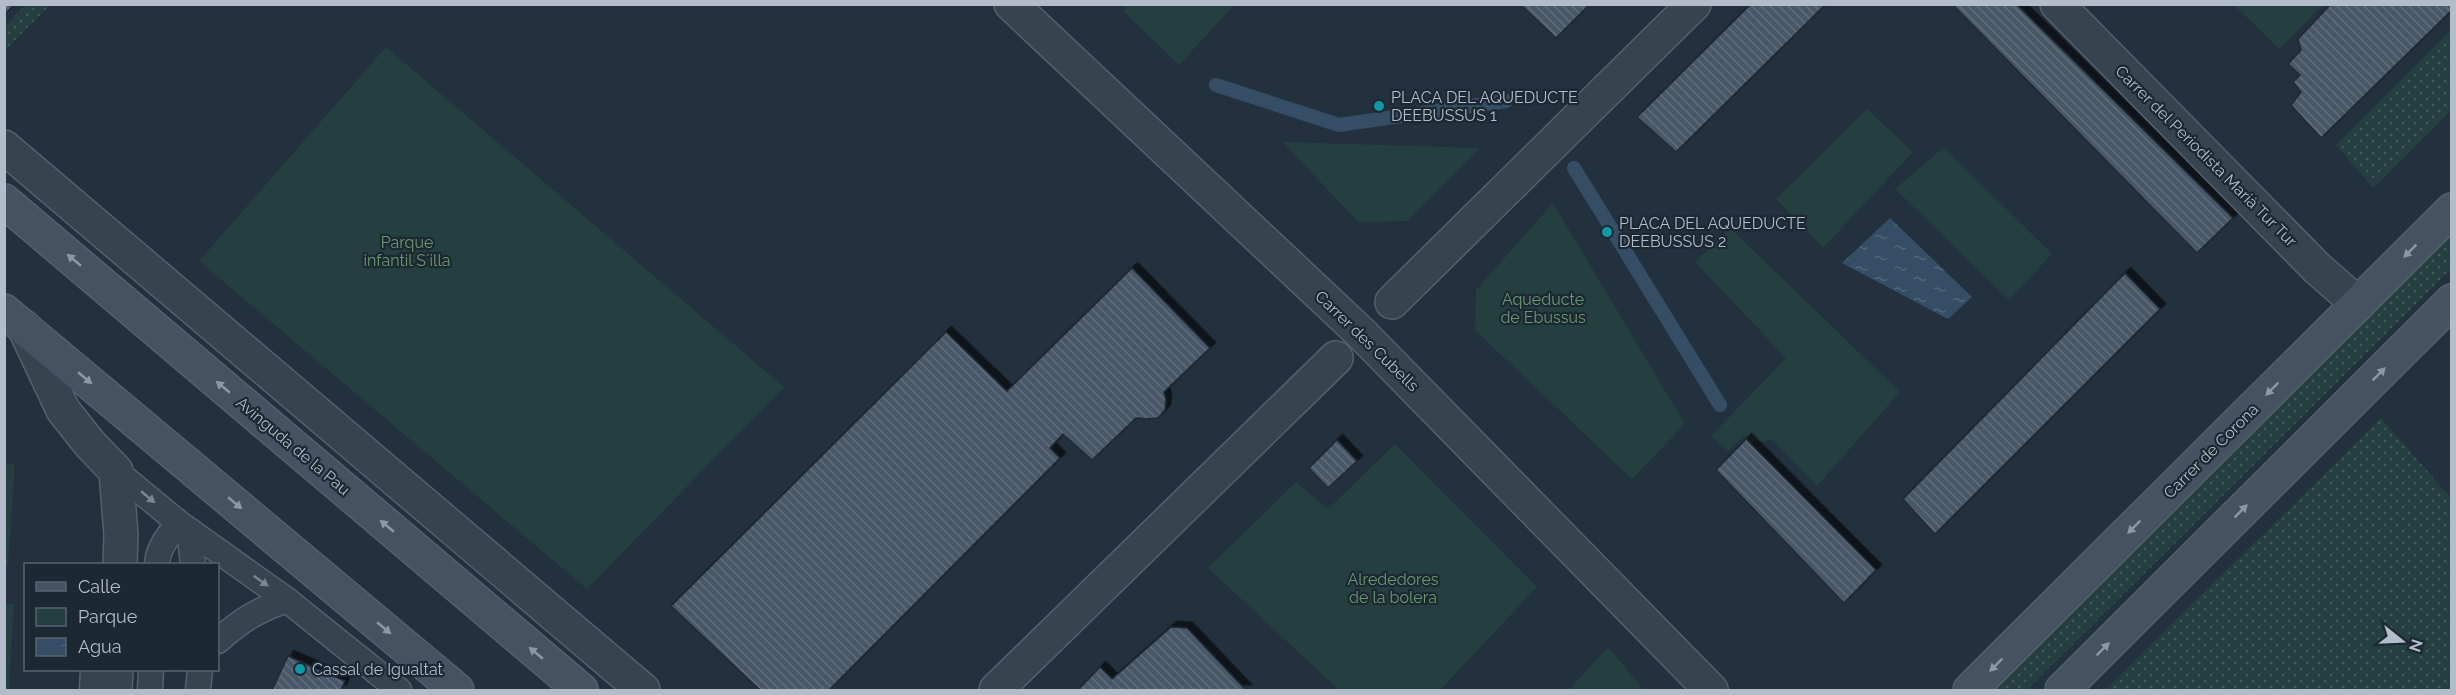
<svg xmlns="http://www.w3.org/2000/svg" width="2456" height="695" font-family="Raleway,sans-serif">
<defs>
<pattern id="grass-dots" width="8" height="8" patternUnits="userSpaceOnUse" patternTransform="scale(1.5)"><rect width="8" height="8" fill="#253e3f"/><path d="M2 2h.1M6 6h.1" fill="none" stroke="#425859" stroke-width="1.8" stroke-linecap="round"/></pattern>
<pattern id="water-ripples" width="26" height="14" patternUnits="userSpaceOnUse" patternTransform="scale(1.5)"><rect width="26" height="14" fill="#364e65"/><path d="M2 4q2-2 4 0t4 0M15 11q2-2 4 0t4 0" fill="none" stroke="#51667a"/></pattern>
<pattern id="building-back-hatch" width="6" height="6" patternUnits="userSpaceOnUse" patternTransform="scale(1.5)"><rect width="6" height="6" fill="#495867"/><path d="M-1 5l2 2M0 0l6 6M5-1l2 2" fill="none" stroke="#616e7b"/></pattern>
<filter id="shadow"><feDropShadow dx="5.5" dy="-5.5" stdDeviation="0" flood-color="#0009"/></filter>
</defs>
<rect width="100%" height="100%" fill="#23313e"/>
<g fill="url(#grass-dots)">
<path d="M25,5H50L5,50V27Z"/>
<path d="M2451,30V110L2373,188L2336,145Z"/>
<path d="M2451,234V269L2027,690H1993Z"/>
<path d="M2381,418L2451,498V690H2105Z"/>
</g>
<g fill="#253e3f">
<path d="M1127,5V4L1234,5L1179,65L1124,12Z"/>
<path d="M2234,5H2323L2279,49Z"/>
<path d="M386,47L784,387L587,589L199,261Z"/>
<path d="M1867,109L1913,152L1823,248L1776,199Z"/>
<path d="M1283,142L1480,148L1407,221L1358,222Z"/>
<path d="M1944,147L2052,254L2009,300L1895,189Z"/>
<path d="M1553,203L1685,424L1632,479L1475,330L1476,290Z"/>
<path d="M1730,228L1900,392L1817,486L1772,439L1751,445L1744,435L1728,451L1711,436L1786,358L1695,262Z"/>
<path d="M1395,444L1537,587L1440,690H1339L1208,568L1296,482L1328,509Z"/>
<path d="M5,463L15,464L8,566H4Z"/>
<path d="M5,603L14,604L9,690H4Z"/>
<path d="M1608,647L1644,690H1569Z"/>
</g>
<path fill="url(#water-ripples)" d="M1890,218L1972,297L1948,319L1842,263Z"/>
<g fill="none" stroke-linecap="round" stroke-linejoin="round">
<g stroke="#364e65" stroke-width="14">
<path d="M1216,85L1339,125L1506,101"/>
<path d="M1574,168L1720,405"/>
</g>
</g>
<g fill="url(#building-back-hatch)" stroke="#1e2a34" stroke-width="1.5" filter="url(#shadow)">
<path d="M4,4H15L4,15Z"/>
<path d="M1520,4H1590L1556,38Z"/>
<path d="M1751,4H1826L1676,152L1637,117Z"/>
<path d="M1952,4H2016L2233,218L2197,253Z"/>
<path d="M2331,4H2452V10L2321,138L2291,105L2301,92L2293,82L2300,75L2288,64L2301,50L2298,39Z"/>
<path d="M1132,268L1210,348L1164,392L1166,400L1165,410L1158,418L1147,419L1136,418L1092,460L1063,434L1050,448L1060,458L829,690H760L671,606L946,332L1007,391Z"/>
<path d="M2125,273L2160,309L1935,534L1903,499Z"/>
<path d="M1746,439L1876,570L1844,603L1716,470Z"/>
<path d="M1337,440L1357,461L1328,488L1309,468Z"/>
<path d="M1171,627L1187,628L1246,690H1078L1100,667L1112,679Z"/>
<path d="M288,656L345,681L341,690H272Z"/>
</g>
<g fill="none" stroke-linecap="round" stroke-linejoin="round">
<defs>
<g id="lane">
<path d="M116,471L179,523L287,600L399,690"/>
<path d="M189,530L193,564"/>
<path d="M157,564C158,548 168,535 179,523"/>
<path d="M218,641C241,620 258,610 287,600"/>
<path d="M92,690L93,670"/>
<path d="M150,690L151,670"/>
<path d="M198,690L200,670"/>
</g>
<g id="street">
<path d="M1011,4L1361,333L1711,690"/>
<path d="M2057,4L2317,268L2358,304"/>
<path d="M4,147L643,690"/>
<path d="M1392,302L1694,4"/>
<path d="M24,327L63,410L90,444L116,471L121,535L120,564"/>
<path d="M115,690L116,670"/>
<path d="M996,690L1336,358"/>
</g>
<g id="secondary">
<path d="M4,201L581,690"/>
<path d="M4,311L457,690"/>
<path d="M1970,690L2452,210"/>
<path d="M2062,690L2452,301"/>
</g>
</defs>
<use href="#lane" stroke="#55606b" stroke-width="27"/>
<use href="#street" stroke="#55606b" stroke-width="36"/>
<use href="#secondary" stroke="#55606b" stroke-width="36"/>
<use href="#lane" stroke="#37434e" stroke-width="24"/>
<use href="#street" stroke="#37434e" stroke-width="33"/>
<use href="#secondary" stroke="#455261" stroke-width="33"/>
</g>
<defs><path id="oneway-solid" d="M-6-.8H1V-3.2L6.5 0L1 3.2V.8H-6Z" transform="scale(1.5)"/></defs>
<g fill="#8c98a5">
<use href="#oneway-solid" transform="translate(2410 251) rotate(135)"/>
<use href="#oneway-solid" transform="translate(74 260) rotate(-140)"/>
<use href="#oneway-solid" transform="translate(2379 374) rotate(-45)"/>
<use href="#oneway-solid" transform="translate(85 378) rotate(40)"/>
<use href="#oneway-solid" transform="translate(223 387) rotate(-140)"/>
<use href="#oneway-solid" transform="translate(2272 389) rotate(135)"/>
<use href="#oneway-solid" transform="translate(235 503) rotate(40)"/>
<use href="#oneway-solid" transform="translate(2241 511) rotate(-45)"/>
<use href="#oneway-solid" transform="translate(387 526) rotate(-140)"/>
<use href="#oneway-solid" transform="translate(2134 527) rotate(135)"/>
<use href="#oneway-solid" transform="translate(384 628) rotate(40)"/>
<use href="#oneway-solid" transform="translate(2103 649) rotate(-45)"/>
<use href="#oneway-solid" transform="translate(536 653) rotate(-140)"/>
<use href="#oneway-solid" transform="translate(1996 665) rotate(135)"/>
</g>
<g fill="#7b8692">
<use href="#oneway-solid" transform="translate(148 497) rotate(40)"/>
<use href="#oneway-solid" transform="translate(261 581) rotate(35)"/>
</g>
<g fill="#0f9aa8" stroke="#1c2832" stroke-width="2">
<circle cx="1379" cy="106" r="6"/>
<circle cx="1607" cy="232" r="6"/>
<circle cx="300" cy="669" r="6"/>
</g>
<g text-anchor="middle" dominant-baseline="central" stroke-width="4.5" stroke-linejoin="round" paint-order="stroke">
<g font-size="16" fill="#b3bdc9" stroke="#1c2832" text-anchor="start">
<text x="1391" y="97">PLACA DEL AQUEDUCTE<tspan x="1391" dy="18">DEEBUSSUS 1</tspan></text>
<text x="1619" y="223">PLACA DEL AQUEDUCTE<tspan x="1619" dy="18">DEEBUSSUS 2</tspan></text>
<text x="312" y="669">Cassal de Igualtat</text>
</g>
<g font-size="16" fill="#b3bdc9" stroke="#1c2832">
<text transform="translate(2206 156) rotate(45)">Carrer del Periodista Marià Tur Tur</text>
<text transform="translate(1367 341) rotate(44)">Carrer des Cubells</text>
<text transform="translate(293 446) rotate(40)">Avinguda de la Pau</text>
<text transform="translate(2211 451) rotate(-45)">Carrer de Corona</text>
</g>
<g font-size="16" fill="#699a6f" stroke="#1c2832">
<text x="407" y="242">Parque<tspan x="407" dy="18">infantil S´illa</tspan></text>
<text x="1543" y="299">Aqueducte<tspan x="1543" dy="18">de Ebussus</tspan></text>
<text x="1393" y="579">Alrededores<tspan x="1393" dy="18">de la bolera</tspan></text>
</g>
</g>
<rect width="2456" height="695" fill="none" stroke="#b3bdc9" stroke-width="12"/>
<rect x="24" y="563" width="195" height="108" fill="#1c2832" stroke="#58646e" stroke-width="1.5"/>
<rect x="36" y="582" width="30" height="9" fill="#455261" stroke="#58646e" stroke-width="1.5"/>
<text x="78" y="593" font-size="18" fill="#b3bdc9">Calle</text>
<rect x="36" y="608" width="30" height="18" fill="#253e3f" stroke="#58646e" stroke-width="1.5"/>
<text x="78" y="623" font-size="18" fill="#b3bdc9">Parque</text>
<rect x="36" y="638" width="30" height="18" fill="url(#water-ripples)" stroke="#58646e" stroke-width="1.5"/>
<text x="78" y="653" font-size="18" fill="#b3bdc9">Agua</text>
<g transform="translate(2402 641) rotate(108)" stroke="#1c2832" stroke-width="4.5" paint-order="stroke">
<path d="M0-4.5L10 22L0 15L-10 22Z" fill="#b3bdc9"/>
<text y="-9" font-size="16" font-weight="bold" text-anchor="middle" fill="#b3bdc9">N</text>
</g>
</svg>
